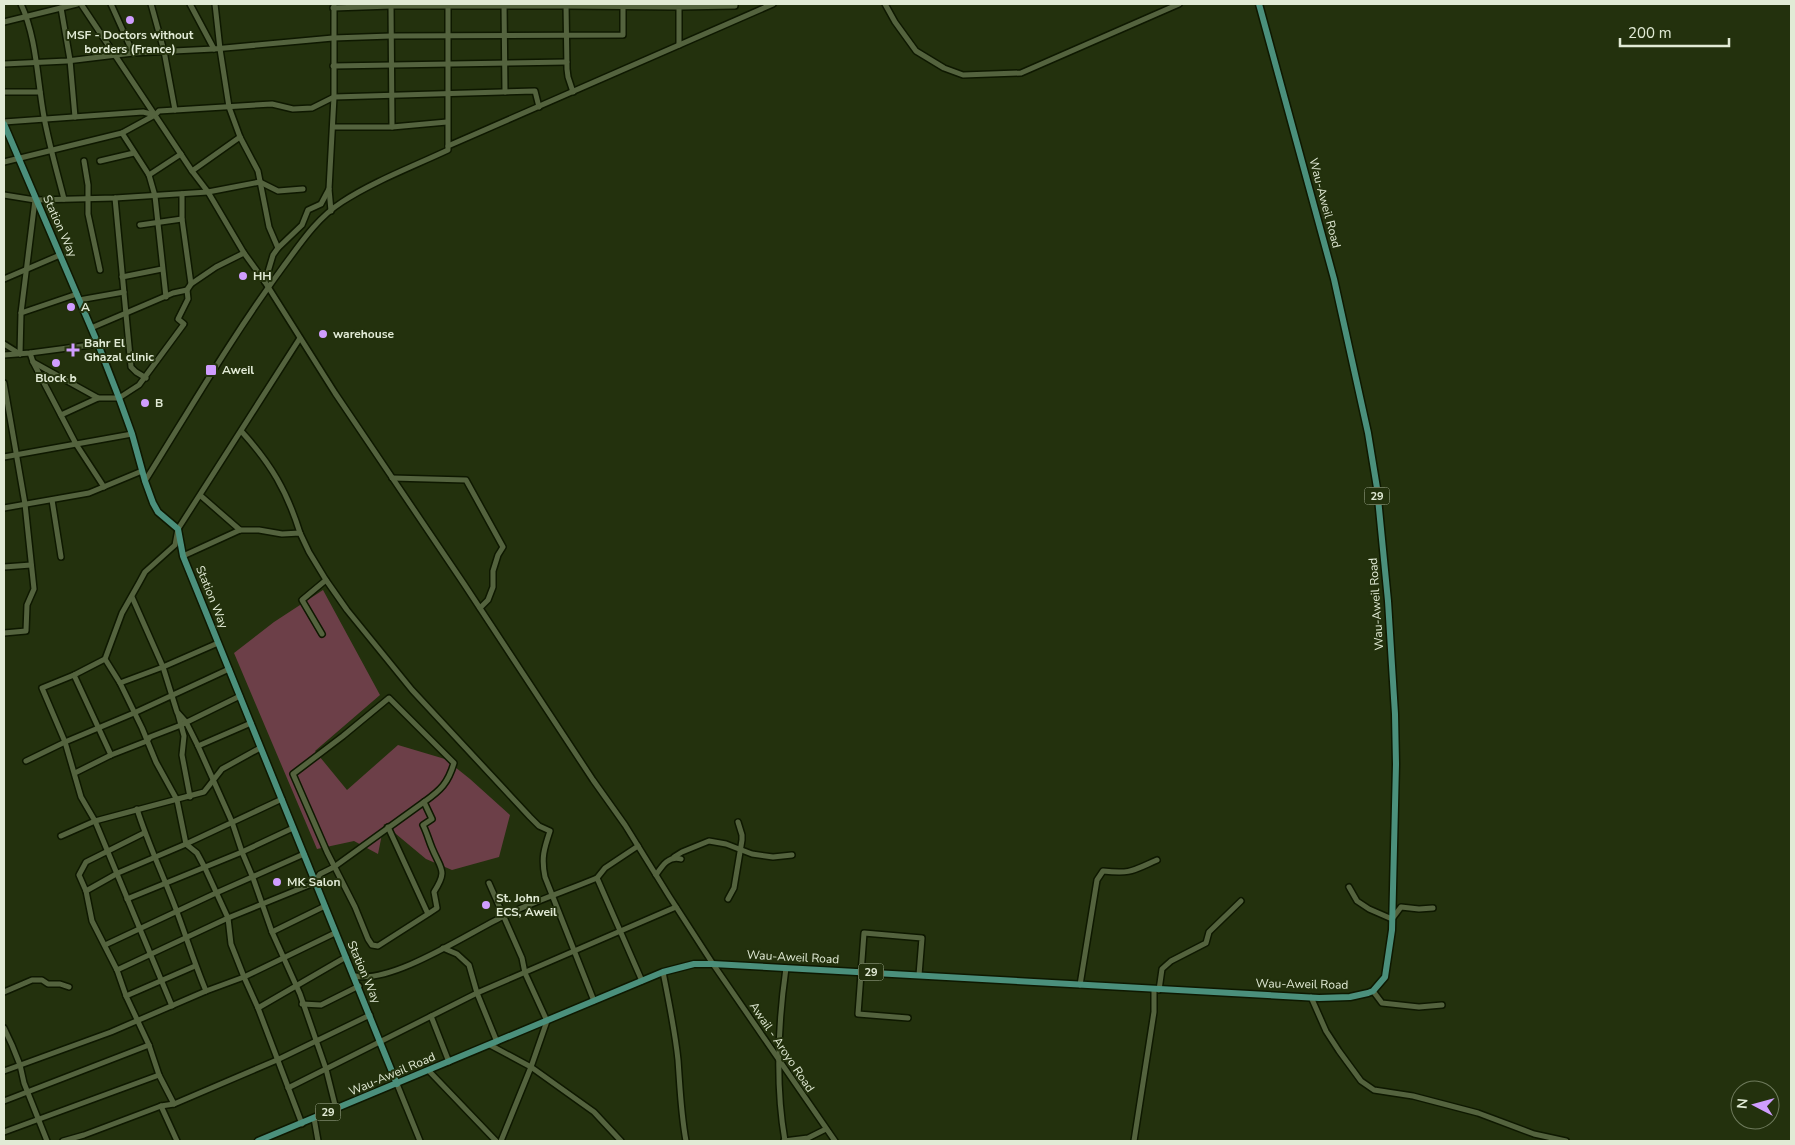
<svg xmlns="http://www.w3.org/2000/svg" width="1795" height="1145" font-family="'Nunito Sans',sans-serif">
<rect width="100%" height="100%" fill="#23310d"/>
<path fill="#6c3f48" d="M323,590L380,695L315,751L347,790L398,745L445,759L470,779L510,815L499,857L452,870L426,859L384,824L378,854L354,841L317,849L234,653L274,622Z"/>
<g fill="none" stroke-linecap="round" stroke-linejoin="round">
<defs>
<g id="minor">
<path d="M21,4C37,39 37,79 44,117C49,144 57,172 64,199"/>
<path d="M81,4L192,171L208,192L244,253L265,282L335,393L464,584L593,780L625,825L669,896L713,964L835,1141"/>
<path d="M111,4L133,53"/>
<path d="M151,4L164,51L175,110"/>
<path d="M190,4L214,49"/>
<path d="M215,4L220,49L229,107L240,137L258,171L269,227L278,248L273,255L265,282"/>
<path d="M391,4L392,127"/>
<path d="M504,4L505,92"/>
<path d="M566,4L567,69L568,77L573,92"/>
<path d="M885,4L895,22L916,51L944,68L963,75L1021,73L1179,4"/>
<path d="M61,8L70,60L75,117"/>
<path d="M333,8L391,6H566L679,7L735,6V4"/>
<path d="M4,22L77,4"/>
<path d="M679,45V4"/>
<path d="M4,64L67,61L133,53L214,49L333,38L391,36L623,35V4"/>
<path d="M333,66L567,62"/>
<path d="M4,92H40"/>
<path d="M155,115L159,111L272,104L293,109L312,108L334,97L535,91L539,107"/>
<path d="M4,122L143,112L155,115L122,133L4,162"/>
<path d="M333,127H392L447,122"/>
<path d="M122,133L149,175L155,196L166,297"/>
<path d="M448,146V4"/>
<path d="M84,161L88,185V214L100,270"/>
<path d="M100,161L134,153"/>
<path d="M192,171L240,137"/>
<path d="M149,175L181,154"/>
<path d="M4,195L35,200L115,198L208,192L260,182L278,191L303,189"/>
<path d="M115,198L131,367L136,372L146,378"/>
<path d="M331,211L329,189L334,97V4"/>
<path d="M140,225L182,219"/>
<path d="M278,248L302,225L308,210L321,204L329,189"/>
<path d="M122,277L162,269"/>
<path d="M4,279L60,255"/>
<path d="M191,284L216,267L244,253"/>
<path d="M79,300L124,292"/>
<path d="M21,313L77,294"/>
<path d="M91,328L173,293L187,290L191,284L182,219V194"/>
<path d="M4,344L20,354"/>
<path d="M30,353L33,362L76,444L104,487"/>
<path d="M20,354L21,313L35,200"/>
<path d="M4,355L30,353L98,344"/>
<path d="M33,362L98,398"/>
<path d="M4,383L25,504L34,589L27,605L26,631L4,633"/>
<path d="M61,415L98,398H119L139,385L184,324L178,319L188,299L187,290"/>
<path d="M242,432C271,464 287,491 300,533"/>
<path d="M4,457L132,434"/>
<path d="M392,478L466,480L503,547L498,555L493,571V587L488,600L480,608"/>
<path d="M145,481C190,409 233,335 283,267C300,244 317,218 342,202C372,182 414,166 448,150V146L773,4"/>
<path d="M201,496L240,530"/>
<path d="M52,500L61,557"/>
<path d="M4,508L89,493L142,471"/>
<path d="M183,556L240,530H259L282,534L300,533L309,552L326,580L347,610L412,690L530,817L539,826L550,831C544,849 541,858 545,877L594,1001"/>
<path d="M4,567L31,565"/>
<path d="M132,597L163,667L177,712L186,722L198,746L232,822L242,852L253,878L272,932L300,994L326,1069L336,1109"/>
<path d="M322,634L302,600L326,580"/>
<path d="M105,659L120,683L142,728L156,762L177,800L186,844L197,853L205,868L228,918L231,944L244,977L258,1008L302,1124"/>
<path d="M74,675L105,659L122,613L139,583L145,572L175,545L178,529L300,338"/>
<path d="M120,683L163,667L218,643"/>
<path d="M178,714L184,736L182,755L190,797"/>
<path d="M198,746L251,723"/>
<path d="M111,755L74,675L42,688L65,742L81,797L95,821L172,1006"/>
<path d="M26,761L65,742L134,713L229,669"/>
<path d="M75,773L111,755L147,741L150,737L181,725L240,696"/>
<path d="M137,809C148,844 164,877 177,912C187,939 195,965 206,991"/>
<path d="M388,827L428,914L378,946L372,945L368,939L355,907L327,852L293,774L343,736L389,698L454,763C448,783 441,790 424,802L432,819L423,825C427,833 429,841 432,848C441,870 448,870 434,892L437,908L428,914"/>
<path d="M144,833L86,862L79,875L86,891L92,921L117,970L126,996L149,1045L159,1075L174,1104"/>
<path d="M61,836L95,821L204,792L222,769L260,748"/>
<path d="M674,857L682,852L709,841L726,844L752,854L773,857L792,855"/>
<path d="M656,875C662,866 669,855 681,859"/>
<path d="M597,878L642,981"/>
<path d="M489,883L522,958L525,973L547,1021L531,1067L594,1112L621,1141"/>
<path d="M1349,887L1357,901L1369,909L1392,919L1401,907L1419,909L1433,908"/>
<path d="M86,891L118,873L186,844L282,799"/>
<path d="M127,899L242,852L293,828"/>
<path d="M728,899L734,888L742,840V835L738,822"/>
<path d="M272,932L325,906"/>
<path d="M105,945L216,893L304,854"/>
<path d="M443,948L457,954L469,965L477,993L497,1042"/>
<path d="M117,970L228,918L314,883L320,874L334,867L424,802"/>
<path d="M663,972C669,1002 675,1031 678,1060C680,1087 681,1114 686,1141"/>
<path d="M355,976C392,984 467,934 502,917C532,902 566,891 597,878L605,868L638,846"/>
<path d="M1080,985L1097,880L1103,871C1131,874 1132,871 1157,860"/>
<path d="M1159,990L1162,969L1171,961L1206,943L1209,932L1241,901"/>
<path d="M1373,991L1382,1003L1419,1007L1442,1005"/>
<path d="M4,992L32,980H42L48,984H60L69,987"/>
<path d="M126,996L195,966"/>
<path d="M1311,997L1326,1031L1339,1051L1361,1081L1374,1090L1413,1096L1478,1113L1534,1134L1566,1141"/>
<path d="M302,1004L321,1005L359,986"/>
<path d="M258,1008L346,957"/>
<path d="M431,1016L449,1062"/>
<path d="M908,1018L858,1014L864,933L922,938L919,975"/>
<path d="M4,1028L12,1045L20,1065L24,1083L47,1141"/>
<path d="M490,1045L531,1067L501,1141"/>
<path d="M4,1071L111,1032L206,991L244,977L335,933"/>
<path d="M429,1071L496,1141"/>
<path d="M397,1084L420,1141"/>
<path d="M288,1088L477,993L676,907"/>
<path d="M4,1101L149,1045"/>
<path d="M161,1106L177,1141"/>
<path d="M314,1118L318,1141"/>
<path d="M4,1132L159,1075"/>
<path d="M63,1141L84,1135L161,1106L174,1104L277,1060L370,1015"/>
<path d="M784,1141L808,1138L826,1129"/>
<path d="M785,1141C775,1084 778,1025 786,968"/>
<path d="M1134,1141L1154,1012V989"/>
</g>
<g id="major">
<path d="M4,124L98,344L119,398L132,434L145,481L153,503L158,512L178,529L183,556L397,1084"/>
<path d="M258,1141L663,972L694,964H713L1319,998L1350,997L1368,993L1373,991L1385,977L1392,930L1396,764L1395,714L1388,601L1377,488L1368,433L1334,279L1259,4"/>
</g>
</defs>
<use href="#minor" stroke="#0e1800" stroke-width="8"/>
<use href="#major" stroke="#0e1800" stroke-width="9"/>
<use href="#minor" stroke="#54633e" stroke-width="5"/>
<use href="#major" stroke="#4b907c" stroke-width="6"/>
</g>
<g fill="#d09dff" stroke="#23310d" stroke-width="2">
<circle cx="130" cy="20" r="5"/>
<circle cx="243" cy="276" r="5"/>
<circle cx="71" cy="307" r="5"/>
<circle cx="323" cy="334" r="5"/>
<path d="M70.5 342.5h5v5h5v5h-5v5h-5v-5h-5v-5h5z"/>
<circle cx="56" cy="363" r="5"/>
<rect x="205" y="364" width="12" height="12" rx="2.5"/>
<circle cx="145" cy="403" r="5"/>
<circle cx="277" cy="882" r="5"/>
<circle cx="486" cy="905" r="5"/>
</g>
<g text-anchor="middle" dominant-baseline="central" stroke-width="4" stroke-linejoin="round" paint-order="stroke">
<g fill="#23310d" stroke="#a8b299" stroke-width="1">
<rect x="1364.5" y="487.5" width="25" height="17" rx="4"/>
<rect x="858.5" y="963.5" width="25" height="17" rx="4"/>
<rect x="315.5" y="1103.5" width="25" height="17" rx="4"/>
</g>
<g font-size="11" font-weight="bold" fill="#e1ead5">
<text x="1377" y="496">29</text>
<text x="871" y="972">29</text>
<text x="328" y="1112">29</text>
</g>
<g font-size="12" font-weight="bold" fill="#e1ead5" stroke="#23310d" text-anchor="start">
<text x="130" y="35" text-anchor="middle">MSF - Doctors without<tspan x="130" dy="14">borders (France)</tspan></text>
<text x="253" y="276">HH</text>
<text x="81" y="307">A</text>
<text x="333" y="334">warehouse</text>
<text x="84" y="343">Bahr El<tspan x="84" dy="14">Ghazal clinic</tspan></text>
<text x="222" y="370">Aweil</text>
<text x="56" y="378" text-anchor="middle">Block b</text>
<text x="155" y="403">B</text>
<text x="287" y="882">MK Salon</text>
<text x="496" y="898">St. John<tspan x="496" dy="14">ECS, Aweil</tspan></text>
</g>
<g font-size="12" fill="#e1ead5" stroke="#23310d">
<text transform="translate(1325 203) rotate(75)">Wau-Aweil Road</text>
<text transform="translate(60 226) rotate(66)">Station Way</text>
<text transform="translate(212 597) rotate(68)">Station Way</text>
<text transform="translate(1376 604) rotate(-94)">Wau-Aweil Road</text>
<text transform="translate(793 957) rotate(3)">Wau-Aweil Road</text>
<text transform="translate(364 972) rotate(67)">Station Way</text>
<text transform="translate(1302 984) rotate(1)">Wau-Aweil Road</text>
<text transform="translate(782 1047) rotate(56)">Awail - Aroyo Road</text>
<text transform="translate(392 1074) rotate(-23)">Wau-Aweil Road</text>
</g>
</g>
<rect width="1795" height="1145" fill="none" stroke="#e1ead5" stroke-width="10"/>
<g transform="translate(1755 1105) rotate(276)"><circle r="24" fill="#23310d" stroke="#6f7b5d"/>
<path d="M0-4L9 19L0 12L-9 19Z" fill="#d09dff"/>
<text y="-8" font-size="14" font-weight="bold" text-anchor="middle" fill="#e1ead5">N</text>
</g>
<path d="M1620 38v8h109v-8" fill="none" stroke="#e1ead5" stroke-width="2.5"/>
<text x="1628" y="38" font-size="15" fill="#e1ead5" stroke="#23310d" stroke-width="4" paint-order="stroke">200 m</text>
</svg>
